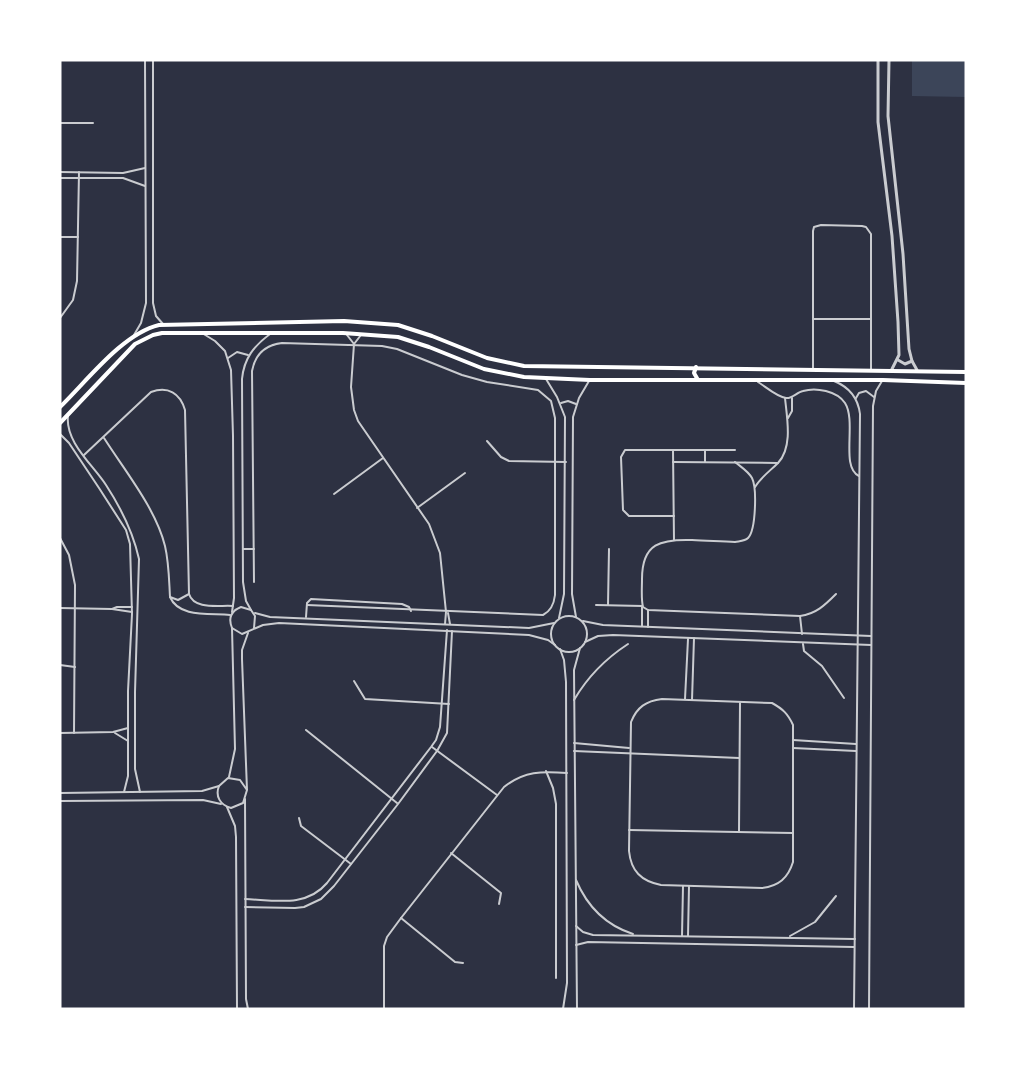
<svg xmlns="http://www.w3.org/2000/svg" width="1026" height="1069" font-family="'Sofia Sans Condensed',sans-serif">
<rect width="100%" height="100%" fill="#2d3142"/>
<path fill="#3c4559" d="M912,60H966V97L912,96Z"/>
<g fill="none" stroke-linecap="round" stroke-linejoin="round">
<g stroke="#caccd0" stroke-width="2">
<path d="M153,60V303L156,316L163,324"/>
<path d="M60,123H93"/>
<path d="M60,172L123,173L145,168"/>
<path d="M60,178H123L145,186"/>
<path d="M60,237H78"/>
<path d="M60,318L73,300L77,281L79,172"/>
<path d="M814,319H871"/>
<path d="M202,333L215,341L225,351L231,370L233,436L234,598L232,612"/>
<path d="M134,335L141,323L146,303L145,60"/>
<path d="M347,335L354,344"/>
<path d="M361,335L354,344L351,387L354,410L358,421L429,524L440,553L446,612L445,624"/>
<path d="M228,358L237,352L248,355"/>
<path d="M813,369V231L814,227L821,225L862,226L866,227L871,234V369"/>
<path d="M546,379L557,397L565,417L564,594L559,618"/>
<path d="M834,381C849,387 858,398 860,414L854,1009"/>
<path d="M758,382C766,387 777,397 786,398C792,399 797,392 803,391C816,387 837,391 845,403C857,422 840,467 859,476"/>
<path d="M856,398L859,393L866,391L874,397"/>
<path d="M561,403L568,401L576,404"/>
<path d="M68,416C65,442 93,465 106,485C121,508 133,532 139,559L135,692V769L140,792"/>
<path d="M788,418L792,411V398"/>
<path d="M60,434L69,443L99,488L126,530L130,544L132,614L128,691V776L124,792"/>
<path d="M104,438C125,471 156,509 165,546C169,563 169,580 170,597C179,618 210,613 230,615"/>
<path d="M487,441L501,457L509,461L566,462"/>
<path d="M673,450L674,540"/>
<path d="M705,450V462"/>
<path d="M84,455L151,392C168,386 180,393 185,410L189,594C194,610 219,605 233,606"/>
<path d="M673,462L778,463"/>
<path d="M735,462C741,467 748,471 752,478C757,488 756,530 748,538C745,541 740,541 735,542C721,541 707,541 692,540C661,539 642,543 642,579C642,588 641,599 643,607L648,610L800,616C816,614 825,605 836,594"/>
<path d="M755,487C761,477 770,471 778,463C793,447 787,418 785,398"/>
<path d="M334,494L383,458"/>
<path d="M417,508L465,473"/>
<path d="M674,516H629L623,510L621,457L625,450H735"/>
<path d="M60,538L69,555L75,585L74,733"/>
<path d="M243,549H254"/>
<path d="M254,582L252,371C255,355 265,345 282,343L382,346L397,349L462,375L487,382L538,390L551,401L555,418V595C554,604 551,611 543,615L307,605"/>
<path d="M170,597L178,600L189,594"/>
<path d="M596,605L642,606V626"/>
<path d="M608,605L609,549"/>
<path d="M60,608L112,609L132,612"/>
<path d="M112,609L117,607H132"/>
<path d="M251,610L246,601L243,582L242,379C244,358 254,346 270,334"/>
<path d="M648,610V627"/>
<path d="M255,613L270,617L529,628L554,623"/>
<path d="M448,613L450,624"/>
<circle cx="569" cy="634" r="18"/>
<path d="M800,616L802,634"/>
<path d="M306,617L307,603L311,599L402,604L409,607L411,611"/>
<path d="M576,617L572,594L573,417L579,398L589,381"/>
<path d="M583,621L603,625L871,636"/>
<path d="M254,628L255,616L251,610L241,607C231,611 228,618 232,628L242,634L263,625L279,623L529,635L548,640L555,645"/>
<path d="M585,642L598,636L613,635L871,645"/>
<path d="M803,644L804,651L822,666L844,698"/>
<path d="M560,649L564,660L566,682L567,983L563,1009"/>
<path d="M60,665L75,667"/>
<path d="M354,681L365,699L449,704"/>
<path d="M662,699L772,703C783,709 788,714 793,725V862C788,878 779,886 762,888L661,885C641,881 631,871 629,851L631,722C637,707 646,701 662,699Z"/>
<path d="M685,699L688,639"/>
<path d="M574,700C588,676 605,659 628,644"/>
<path d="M692,700L694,638"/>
<path d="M306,730L397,803"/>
<path d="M60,733L113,732L128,728"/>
<path d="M115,733L128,741"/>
<path d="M793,740L856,744"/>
<path d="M574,743L629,748"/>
<path d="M432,747L497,795"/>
<path d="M793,748L856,751"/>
<path d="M574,751L739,758"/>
<path d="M546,771L553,788L556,804V978"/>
<path d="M229,777L235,749L232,628"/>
<path d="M247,790L240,780L228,778L219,786C215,796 220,805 231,808L243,803L247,790L242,659V650L248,633"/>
<path d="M60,793L202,791L219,786"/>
<path d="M245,799L246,999L248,1009"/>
<path d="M60,801L203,800L221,804"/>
<path d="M227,807L235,826L236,837L237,1009"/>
<path d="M299,818L301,826L351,864"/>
<path d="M629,830L793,833"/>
<path d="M739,832L740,703"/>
<path d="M451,853L501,893L499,904"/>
<path d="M576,880C587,906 605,925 633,934"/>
<path d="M245,899C274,900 306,908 327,883L431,747L436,740L440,727L447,630"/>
<path d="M245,907L295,908L304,907L321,899L334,886L398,804L437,751L447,733L452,631"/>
<path d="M401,918L455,962L463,963"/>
<path d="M576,926L583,932L593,935L855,939"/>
<path d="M682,936L683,886"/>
<path d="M688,936L689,886"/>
<path d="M790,936L815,922L836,896"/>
<path d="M576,945L588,942L854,947"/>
<path d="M384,1009V946L387,937L401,918L504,787C524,771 542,771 567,773"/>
<path d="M577,1009L574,670L580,648"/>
<path d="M869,1009L873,406L876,391L882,381"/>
</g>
<g stroke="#caccd0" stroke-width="3">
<path d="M878,60V122L892,236L898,322L899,355L892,369"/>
<path d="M889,60L888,116L903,254L909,349L912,361L917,370"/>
<path d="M898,360L905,364L912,361"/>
</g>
<g stroke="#fff" stroke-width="4">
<path d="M696,367L694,373L698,380"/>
<path d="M60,407C87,381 122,334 159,325L344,321L398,325L432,336L487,358L524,366L966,372"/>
<path d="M60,423L135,344L153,335L162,333H343L398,337L429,347L484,369L524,377L590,380H883L966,383"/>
</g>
</g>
<rect width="1026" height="1069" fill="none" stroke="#ffffff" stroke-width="123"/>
</svg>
